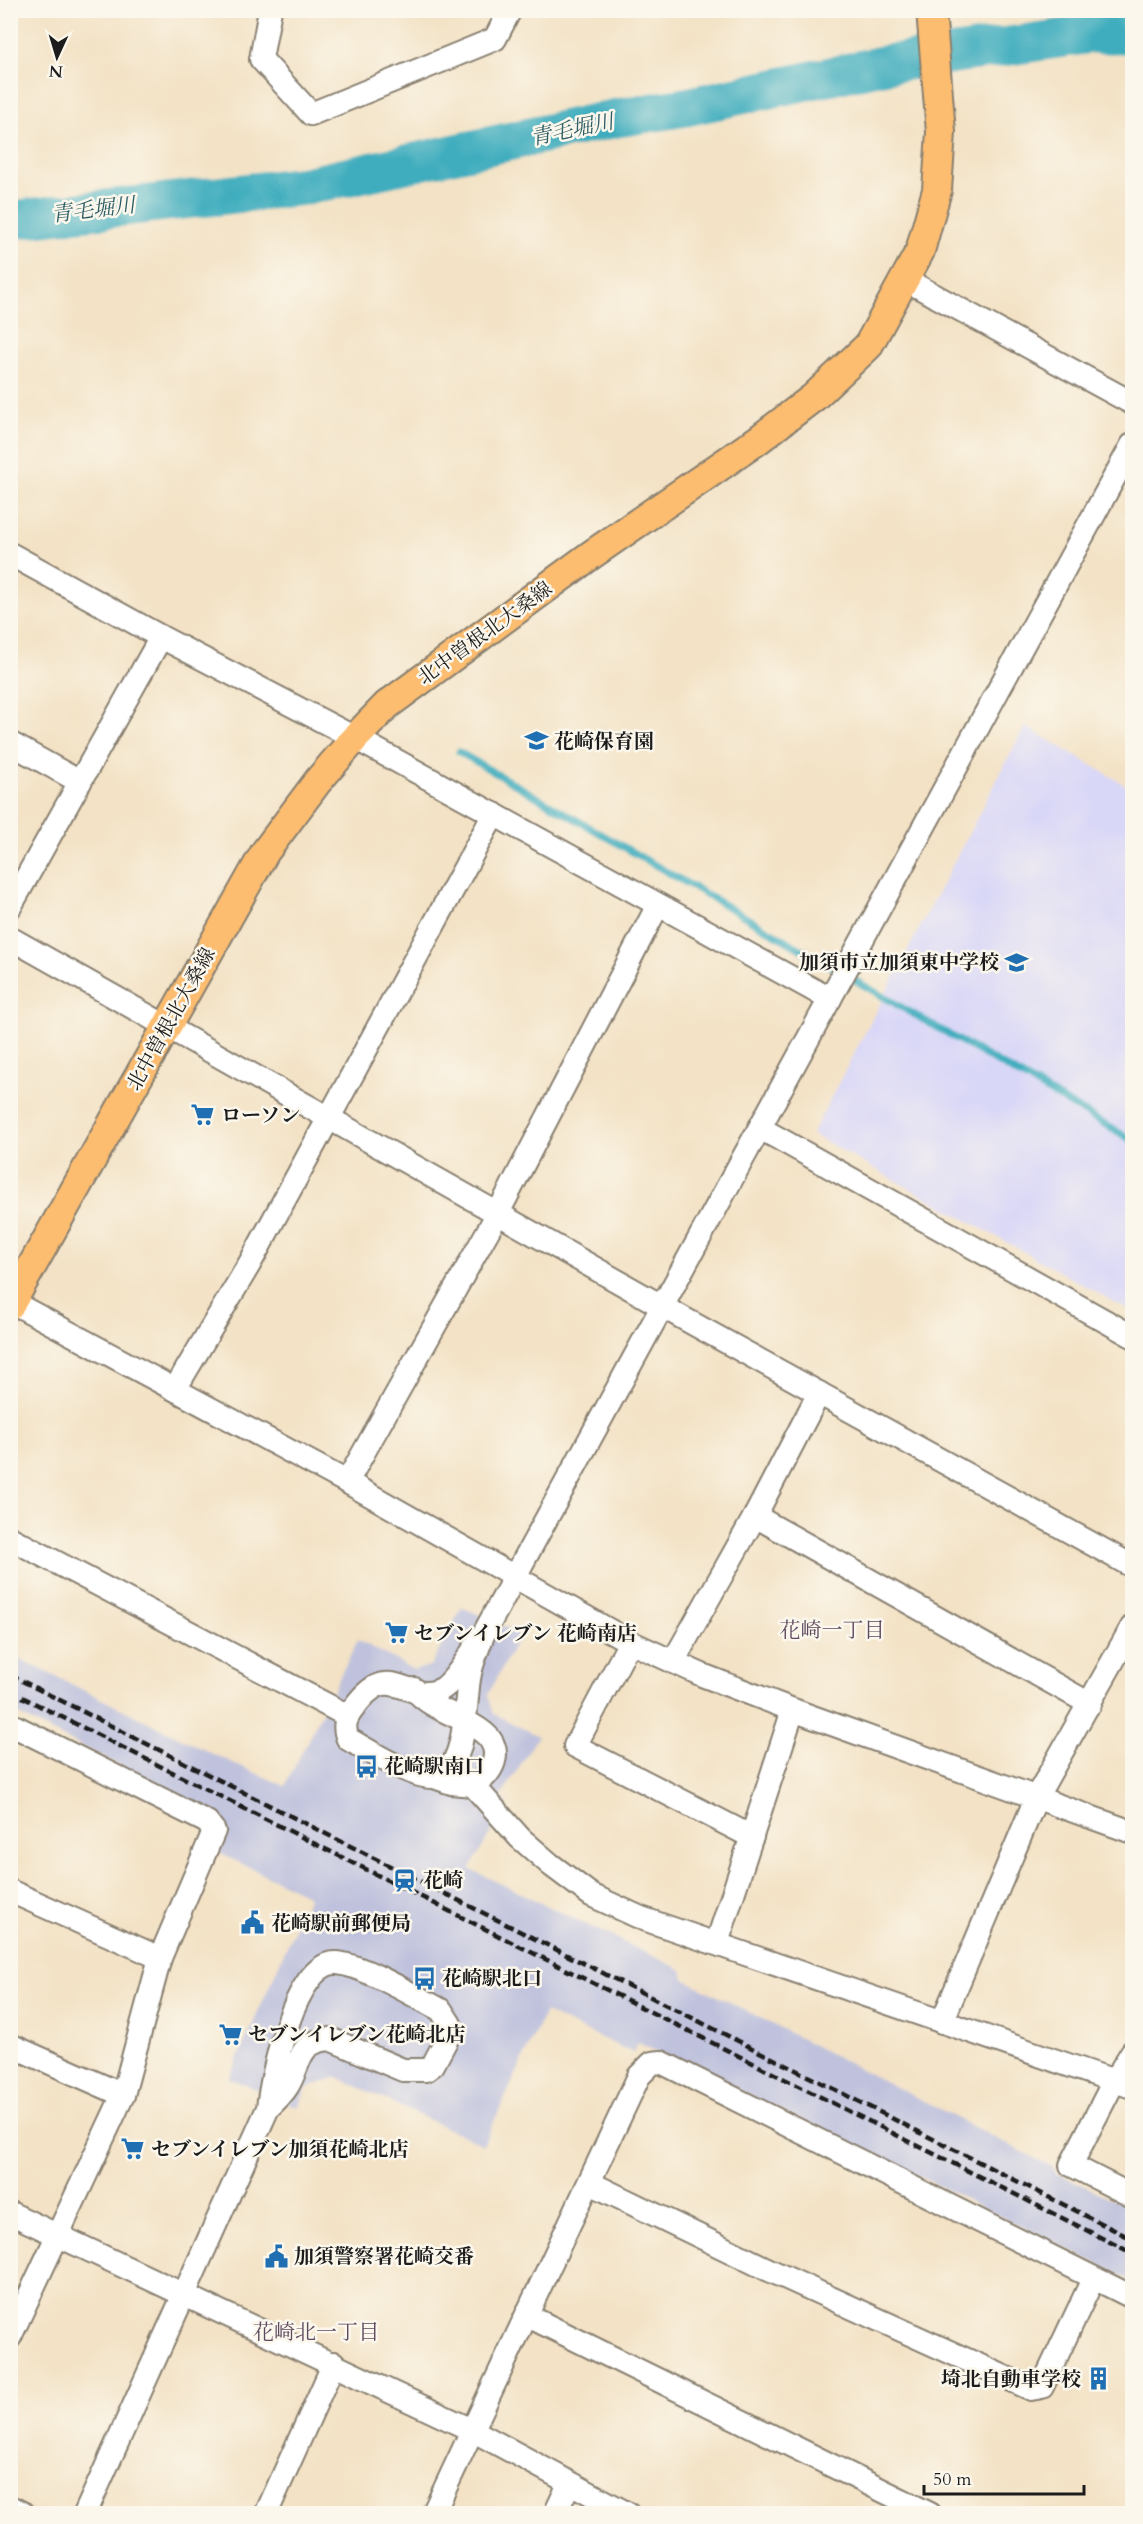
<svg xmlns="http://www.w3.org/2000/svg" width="1143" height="2524" font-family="Cardo,'Noto Serif JP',serif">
<rect width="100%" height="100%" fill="#fbf7ec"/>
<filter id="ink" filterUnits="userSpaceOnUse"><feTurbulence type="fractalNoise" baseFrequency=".0167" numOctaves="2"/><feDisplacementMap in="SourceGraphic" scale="12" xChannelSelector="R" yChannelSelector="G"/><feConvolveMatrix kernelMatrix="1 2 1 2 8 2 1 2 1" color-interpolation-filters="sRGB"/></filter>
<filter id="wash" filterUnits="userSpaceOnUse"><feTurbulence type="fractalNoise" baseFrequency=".008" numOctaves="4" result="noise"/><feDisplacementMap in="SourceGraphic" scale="24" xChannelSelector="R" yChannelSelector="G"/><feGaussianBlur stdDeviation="1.35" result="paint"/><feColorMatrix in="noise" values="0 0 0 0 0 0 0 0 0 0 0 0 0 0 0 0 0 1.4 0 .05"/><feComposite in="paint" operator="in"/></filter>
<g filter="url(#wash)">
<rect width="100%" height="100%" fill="#f3e2c5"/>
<path fill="#d9d7f7" d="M1025,726L1132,789V1312L812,1134Z"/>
<path fill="#c0c2dd" d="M462,1607L520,1634L488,1695L494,1714L538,1736L501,1797L507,1804L470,1869L682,1970L684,1979L1054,2168L1056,2173L1132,2208V2281L882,2158L638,2043L633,2053L545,2012L483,2145L337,2077L307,2088L298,2107L229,2078L309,1896L217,1852L225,1835V1824L219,1816L11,1711L10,1654L211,1753L285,1786L358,1640L414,1670L431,1666Z"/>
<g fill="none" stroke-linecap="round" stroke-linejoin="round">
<path stroke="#40adbe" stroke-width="7" d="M459,752L1132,1140"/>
<path stroke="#40adbe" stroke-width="39" d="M10,220L305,186L617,118L686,107L887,64L1091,34H1132"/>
</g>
</g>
<g filter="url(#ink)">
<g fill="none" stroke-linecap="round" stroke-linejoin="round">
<defs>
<g id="minor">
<path d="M270,10L261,59L311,114L495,39L510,10"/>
<path d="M906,280L1132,403"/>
<path d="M10,554L161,637L355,738L830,999"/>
<path d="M10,743L80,782"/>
<path d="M10,907L161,637"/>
<path d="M10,938L681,1317L1132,1566"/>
<path d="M760,1128L1132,1336"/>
<path d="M10,1301L347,1482L630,1642L702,1675L793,1710L1132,1832"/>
<path d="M175,1389L250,1263L494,814"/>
<path d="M347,1482L498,1213L658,905"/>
<path d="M755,1516L1090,1704"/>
<path d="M10,1538L348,1716"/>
<path d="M483,1635C478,1649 471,1664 469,1679C465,1702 467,1777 432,1777C410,1777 368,1750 348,1739C343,1727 345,1719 353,1709C390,1656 406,1705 440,1690C455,1683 473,1649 483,1635L1132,445"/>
<path d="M630,1642L575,1746L752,1837"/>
<path d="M673,1662L755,1516L819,1393"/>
<path d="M414,1689C433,1711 462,1715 484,1733C505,1750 493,1775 473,1785L451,1783L434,1777"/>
<path d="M10,1724L207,1822L214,1831L160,1958L123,2095L10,2337"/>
<path d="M473,1785L520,1838L551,1865L591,1895L641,1918L1132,2087"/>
<path d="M10,1891L160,1958"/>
<path d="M717,1943L793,1710"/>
<path d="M942,2022L1037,1796L1132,1627"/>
<path d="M10,2045L123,2095"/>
<path d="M1132,2052L1114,2081L1071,2165L1132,2196"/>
<path d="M590,2183L769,2270L1031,2389L1042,2387L1093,2279"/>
<path d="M10,2213L474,2431L628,2514"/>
<path d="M528,2316L930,2514"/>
<path d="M10,2507L24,2514"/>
<path d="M85,2514L268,2108C274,2102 282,2095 287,2087C302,2063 296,2042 330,2039L403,2070H426L433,2065L450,2033V2024L441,2010C416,1997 363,1965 337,1963C295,1960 271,2078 268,2108"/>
<path d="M266,2514L334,2363"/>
<path d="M433,2514L639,2076L652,2063L661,2062L1132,2297"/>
<path d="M555,2514L569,2484"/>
</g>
<path id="major" d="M10,1305L265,852L318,781L355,738L387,705L591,555L758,440L814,397L868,346L920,251L937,190L941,132L931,10"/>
</defs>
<use href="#minor" stroke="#887f70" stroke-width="26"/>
<use href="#major" stroke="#887f70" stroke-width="32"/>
<use href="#minor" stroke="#fff" stroke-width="22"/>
<use href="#major" stroke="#fcbd6f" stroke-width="28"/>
<g stroke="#1c1c1c" stroke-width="4.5" stroke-dasharray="9 4.5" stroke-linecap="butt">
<path d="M10,1675L1132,2239"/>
<path d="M10,1691L1132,2253"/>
</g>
</g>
</g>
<defs>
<symbol id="school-bare" viewBox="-9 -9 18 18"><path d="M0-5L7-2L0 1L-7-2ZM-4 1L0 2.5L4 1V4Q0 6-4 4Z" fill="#1f6fb2" stroke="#fbf7ec" stroke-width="2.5" paint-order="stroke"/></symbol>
<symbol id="supermarket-bare" viewBox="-9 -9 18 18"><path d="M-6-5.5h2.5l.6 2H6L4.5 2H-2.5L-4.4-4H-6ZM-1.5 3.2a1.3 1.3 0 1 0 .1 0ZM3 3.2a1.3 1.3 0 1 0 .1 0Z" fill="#1f6fb2" stroke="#fbf7ec" stroke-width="2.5" paint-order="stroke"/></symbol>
<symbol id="bus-bare" viewBox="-9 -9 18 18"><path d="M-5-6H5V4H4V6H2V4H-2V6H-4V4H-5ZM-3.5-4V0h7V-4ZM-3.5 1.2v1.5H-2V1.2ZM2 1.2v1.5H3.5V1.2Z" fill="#1f6fb2" stroke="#fbf7ec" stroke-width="2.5" paint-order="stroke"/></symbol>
<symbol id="station-bare" viewBox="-9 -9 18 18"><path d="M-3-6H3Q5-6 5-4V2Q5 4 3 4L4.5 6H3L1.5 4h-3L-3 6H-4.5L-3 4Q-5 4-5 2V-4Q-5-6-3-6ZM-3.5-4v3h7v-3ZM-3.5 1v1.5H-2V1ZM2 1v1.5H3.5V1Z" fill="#1f6fb2" stroke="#fbf7ec" stroke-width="2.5" paint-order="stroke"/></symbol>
<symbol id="civic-bare" viewBox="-9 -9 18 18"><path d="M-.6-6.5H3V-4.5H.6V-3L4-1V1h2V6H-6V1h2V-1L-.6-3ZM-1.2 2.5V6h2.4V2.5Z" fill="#1f6fb2" stroke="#fbf7ec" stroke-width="2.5" paint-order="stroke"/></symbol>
<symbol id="building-bare" viewBox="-9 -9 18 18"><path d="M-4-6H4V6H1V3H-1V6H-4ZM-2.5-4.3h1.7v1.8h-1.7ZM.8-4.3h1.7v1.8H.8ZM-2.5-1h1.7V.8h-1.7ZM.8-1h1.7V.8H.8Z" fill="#1f6fb2" stroke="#fbf7ec" stroke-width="2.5" paint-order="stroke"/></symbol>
</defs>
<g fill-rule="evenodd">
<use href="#school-bare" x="520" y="724" width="33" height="33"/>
<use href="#school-bare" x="1000" y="946" width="33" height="33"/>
<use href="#supermarket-bare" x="186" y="1098" width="33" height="33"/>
<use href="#supermarket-bare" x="380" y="1616" width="33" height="33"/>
<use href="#bus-bare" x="350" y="1750" width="33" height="33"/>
<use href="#station-bare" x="388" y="1864" width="33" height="33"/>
<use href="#civic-bare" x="236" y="1906" width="33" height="33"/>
<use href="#bus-bare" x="408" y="1962" width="33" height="33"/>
<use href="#supermarket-bare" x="214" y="2018" width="33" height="33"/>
<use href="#supermarket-bare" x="116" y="2132" width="33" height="33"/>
<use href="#civic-bare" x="260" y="2240" width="33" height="33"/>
<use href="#building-bare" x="1082" y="2362" width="33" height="33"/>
</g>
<g text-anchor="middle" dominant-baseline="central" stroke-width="5" stroke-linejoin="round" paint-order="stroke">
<g font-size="20" fill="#1c1c1c" stroke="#fbf7ec">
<text transform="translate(485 633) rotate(-36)">北中曽根北大桑線</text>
<text transform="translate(171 1019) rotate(-61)">北中曽根北大桑線</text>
</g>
<g font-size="20" font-weight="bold" fill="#1c1c1c" stroke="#fbf7ec" text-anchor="start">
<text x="554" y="741">花崎保育園</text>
<text x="999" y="962" text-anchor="end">加須市立加須東中学校</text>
<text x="221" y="1115">ローソン</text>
<text x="414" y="1633">セブンイレブン 花崎南店</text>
<text x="384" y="1766">花崎駅南口</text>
<text x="423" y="1880">花崎</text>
<text x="271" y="1923">花崎駅前郵便局</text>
<text x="442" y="1978">花崎駅北口</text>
<text x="248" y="2034">セブンイレブン花崎北店</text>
<text x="151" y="2149">セブンイレブン加須花崎北店</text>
<text x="294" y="2256">加須警察署花崎交番</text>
<text x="1081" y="2379" text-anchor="end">埼北自動車学校</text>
</g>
<g font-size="21" font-style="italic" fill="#2c5d65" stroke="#fbf7ec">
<text transform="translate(572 130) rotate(-12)">青毛堀川</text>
<text transform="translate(93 210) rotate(-7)">青毛堀川</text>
</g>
<g font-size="21" fill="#5e4a5f" stroke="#fbf7ec">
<text x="832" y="1630">花崎一丁目</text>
<text x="316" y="2332">花崎北一丁目</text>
</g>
</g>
<rect width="1143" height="2524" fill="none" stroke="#fbf7ec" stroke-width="36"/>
<g transform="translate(57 57) rotate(184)" stroke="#fbf7ec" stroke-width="4.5" paint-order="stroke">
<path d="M0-4.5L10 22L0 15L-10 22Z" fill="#1c1c1c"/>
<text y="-9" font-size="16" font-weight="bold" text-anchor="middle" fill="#1c1c1c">N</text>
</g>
<path d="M924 2485v9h160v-9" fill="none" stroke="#1c1c1c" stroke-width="3"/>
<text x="933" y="2485" font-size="18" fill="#1c1c1c" stroke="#fbf7ec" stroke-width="4.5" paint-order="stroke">50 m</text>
</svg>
